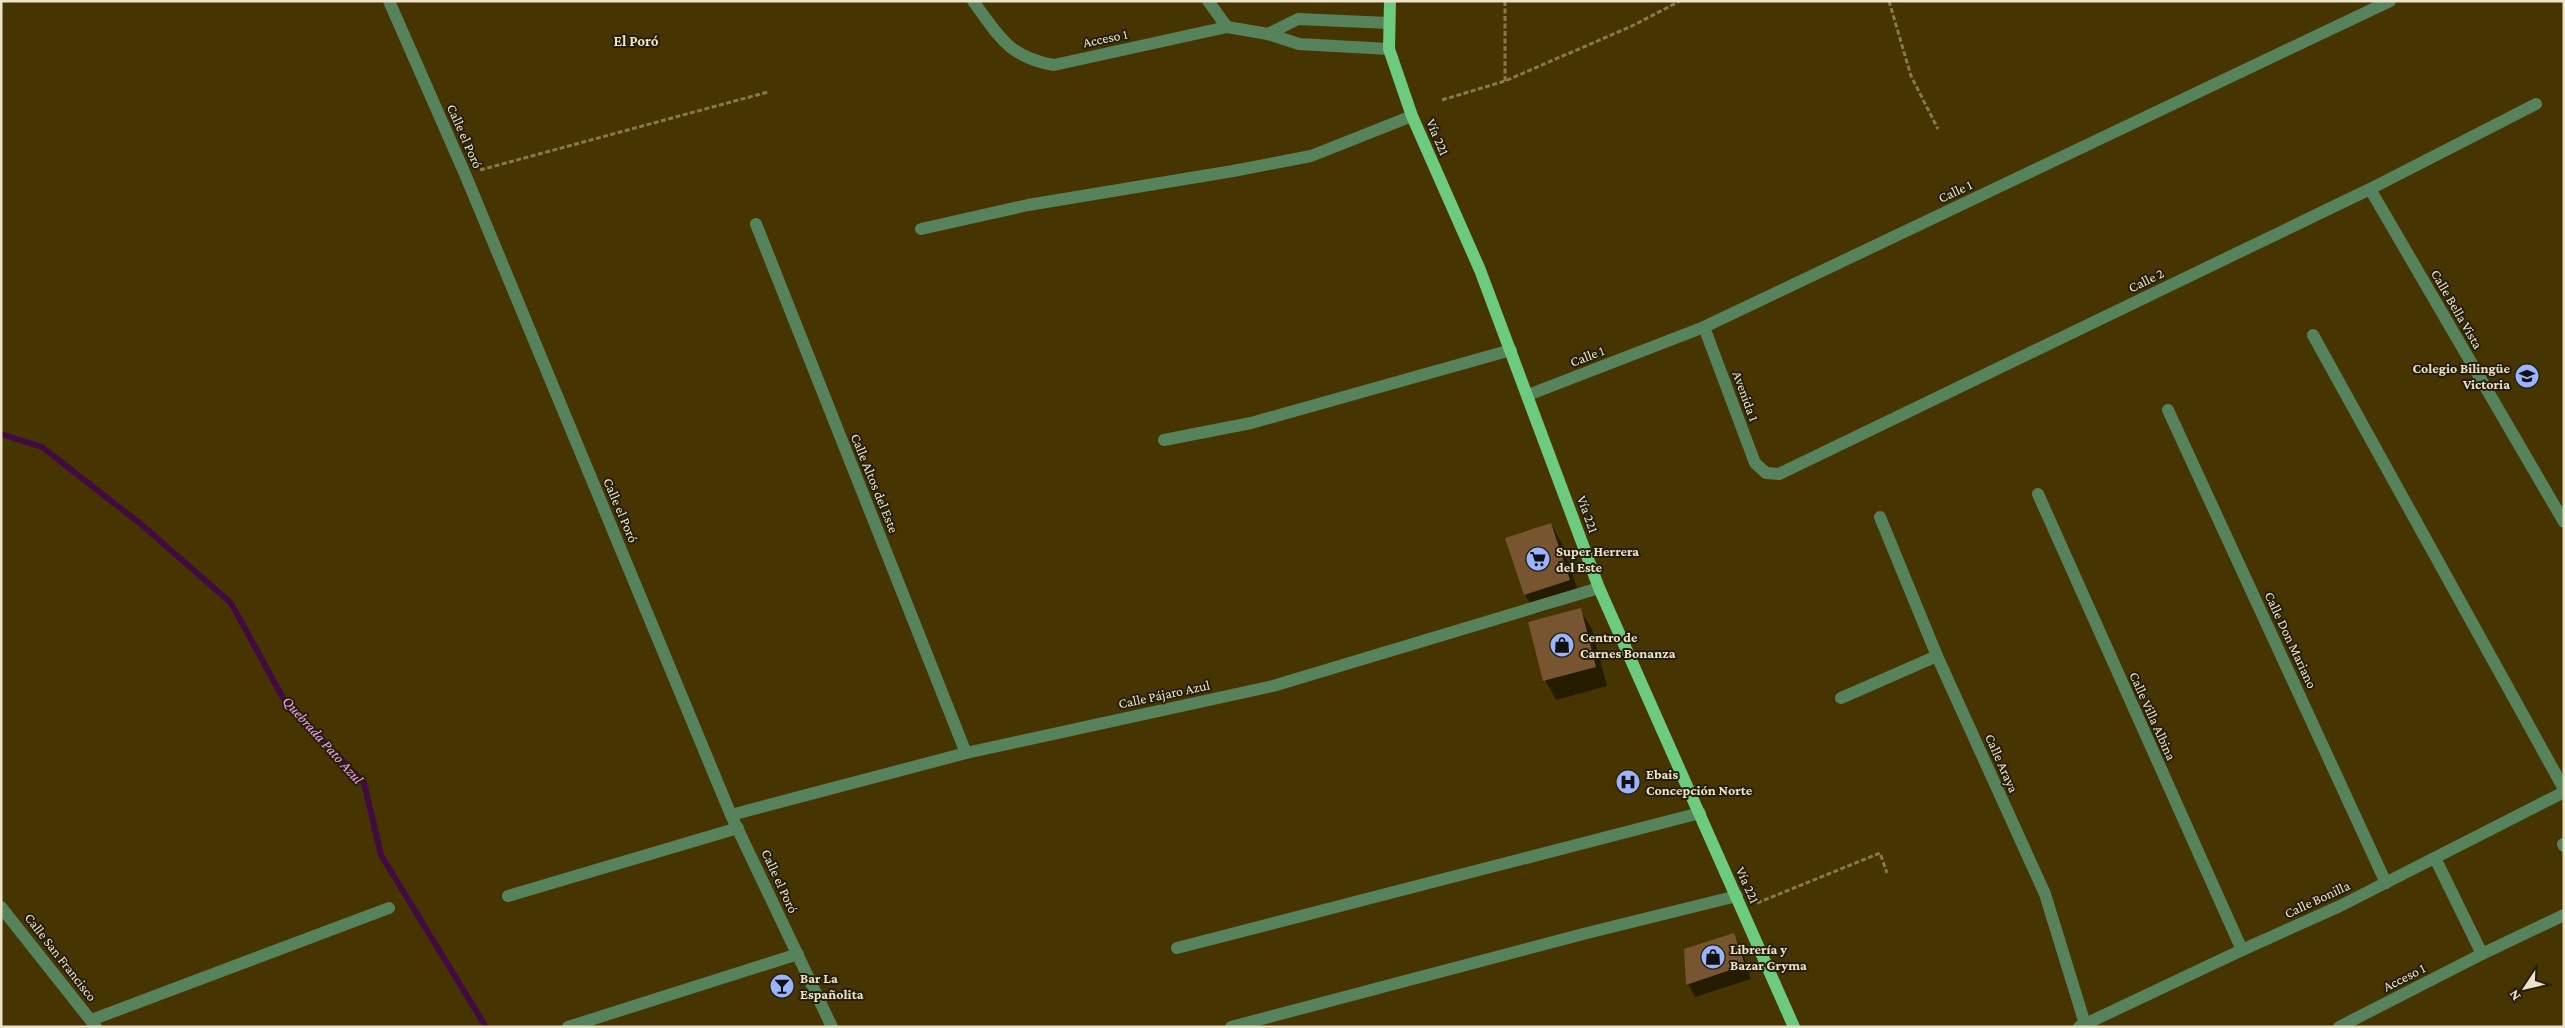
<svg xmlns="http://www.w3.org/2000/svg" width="2565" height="1028" font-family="'Crimson Pro',serif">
<rect width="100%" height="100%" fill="#463500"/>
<g fill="#0007">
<path d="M1551,524L1562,544L1581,599L1536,614L1525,595Z"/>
<path d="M1580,610L1592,629L1607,686L1556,700L1545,680Z"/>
<path d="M1733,934L1741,947L1751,979L1695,997L1688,984Z"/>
</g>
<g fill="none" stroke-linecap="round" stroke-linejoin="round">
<path stroke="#410b41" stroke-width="6" d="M1,434L42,447L142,525L231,603L283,698L364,783L381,855L486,1027"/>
</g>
<g fill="#765530">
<path d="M1551,523L1570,580L1524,595L1505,538Z"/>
<path d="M1581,608L1596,667L1543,681L1528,622Z"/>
<path d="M1734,933L1745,965L1686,985L1684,949Z"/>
</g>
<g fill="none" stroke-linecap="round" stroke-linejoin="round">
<g stroke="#87784e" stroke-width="3" stroke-dasharray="5 2.5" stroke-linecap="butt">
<path d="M1889,1L1911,76L1938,129"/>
<path d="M1505,81V1"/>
<path d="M1442,100L1505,81L1632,26L1680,1"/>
<path d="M480,170L768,92"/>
<path d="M1757,903L1880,853L1887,873"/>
</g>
<g stroke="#56825c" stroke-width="12">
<path d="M389,1L465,174L731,815L832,1027"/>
<path d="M973,1C999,36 1008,57 1054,65L1227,27L1268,34L1299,44L1389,49"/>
<path d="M1208,1L1227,27"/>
<path d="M1268,34L1298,19L1389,23"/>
<path d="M2370,189L2564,522"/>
<path d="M756,224L966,753"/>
<path d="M921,229L1028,205L1233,171L1311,156L1412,116"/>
<path d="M1704,327L1755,463L1766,473L1779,474L2370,189L2536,104"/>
<path d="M2313,335L2564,789"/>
<path d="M1528,395L1704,327L2390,1"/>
<path d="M2168,410L2386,883"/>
<path d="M1164,440L1251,423L1511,350"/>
<path d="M2038,494L2242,950"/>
<path d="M1880,517L1937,656L2045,894L2085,1024"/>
<path d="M1841,698L1937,656"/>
<path d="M731,815L966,753L1273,686L1599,588"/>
<path d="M2563,844L2564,846"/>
<path d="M508,896L738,828"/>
<path d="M1,907L96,1027"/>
<path d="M1177,948L1700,813"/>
<path d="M2482,954L2564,915"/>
<path d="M91,1020L389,908"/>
<path d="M568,1027L798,954"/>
<path d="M1231,1027L1587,933L1737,896"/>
<path d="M2079,1027L2242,950L2340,906L2564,792"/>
<path d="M2339,1027L2482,954L2435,858"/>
</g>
<path stroke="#6ccb7e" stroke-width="12" d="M1390,1L1389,49L1412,116L1480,270L1599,588L1794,1027"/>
</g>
<defs>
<symbol id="school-disc" viewBox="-11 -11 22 22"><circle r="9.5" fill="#9ab5fd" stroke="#251e0a"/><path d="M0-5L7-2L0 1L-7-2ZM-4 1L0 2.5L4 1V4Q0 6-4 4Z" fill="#111"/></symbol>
<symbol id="supermarket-disc" viewBox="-11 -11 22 22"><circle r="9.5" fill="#9ab5fd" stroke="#251e0a"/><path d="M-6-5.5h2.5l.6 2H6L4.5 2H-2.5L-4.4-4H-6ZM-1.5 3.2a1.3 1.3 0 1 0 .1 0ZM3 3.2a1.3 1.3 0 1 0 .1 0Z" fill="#111"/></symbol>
<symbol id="shop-disc" viewBox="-11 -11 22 22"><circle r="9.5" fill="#9ab5fd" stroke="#251e0a"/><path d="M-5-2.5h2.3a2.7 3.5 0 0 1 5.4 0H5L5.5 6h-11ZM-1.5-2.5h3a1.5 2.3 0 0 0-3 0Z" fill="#111"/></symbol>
<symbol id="hospital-disc" viewBox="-11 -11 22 22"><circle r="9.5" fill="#9ab5fd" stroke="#251e0a"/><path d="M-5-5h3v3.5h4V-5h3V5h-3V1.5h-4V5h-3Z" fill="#111"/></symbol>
<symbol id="bar-disc" viewBox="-11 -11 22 22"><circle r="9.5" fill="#9ab5fd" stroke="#251e0a"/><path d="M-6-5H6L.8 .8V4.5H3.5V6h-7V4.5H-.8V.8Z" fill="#111"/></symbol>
</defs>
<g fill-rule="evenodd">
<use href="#school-disc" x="2513" y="362" width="28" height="28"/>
<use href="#supermarket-disc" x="1524" y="545" width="28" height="28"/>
<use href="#shop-disc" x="1548" y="631" width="28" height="28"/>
<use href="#hospital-disc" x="1614" y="768" width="28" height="28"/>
<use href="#shop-disc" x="1699" y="943" width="28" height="28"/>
<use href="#bar-disc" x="768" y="972" width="28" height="28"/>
</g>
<g text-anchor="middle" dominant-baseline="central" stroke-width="4" stroke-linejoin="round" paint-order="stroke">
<g font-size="14" fill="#ede3ca" stroke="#251e0a">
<text transform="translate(1105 38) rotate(-12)">Acceso 1</text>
<text transform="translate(465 136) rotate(66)">Calle el Poró</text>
<text transform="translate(1438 137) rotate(67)">Vía 221</text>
<text transform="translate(1955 191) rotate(-25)">Calle 1</text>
<text transform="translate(2146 280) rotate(-26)">Calle 2</text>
<text transform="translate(2457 309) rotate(60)">Calle Bella Vista</text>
<text transform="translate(1587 356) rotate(-21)">Calle 1</text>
<text transform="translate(1746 396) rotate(70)">Avenida 1</text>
<text transform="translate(875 483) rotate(68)">Calle Altos del Este</text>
<text transform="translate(621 510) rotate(67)">Calle el Poró</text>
<text transform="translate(1588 514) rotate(70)">Vía 221</text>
<text transform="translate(2291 640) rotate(65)">Calle Don Mariano</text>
<text transform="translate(1164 694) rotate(-12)">Calle Pájaro Azul</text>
<text transform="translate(2153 716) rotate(66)">Calle Villa Albina</text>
<text transform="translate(2002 763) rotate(66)">Calle Araya</text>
<text transform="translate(780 881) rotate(65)">Calle el Poró</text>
<text transform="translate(1748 885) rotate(66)">Vía 221</text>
<text transform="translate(2317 899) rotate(-25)">Calle Bonilla</text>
<text transform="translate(61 957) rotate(52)">Calle San Francisco</text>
<text transform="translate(2404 977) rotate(-27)">Acceso 1</text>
</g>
<g font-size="14" font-weight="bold" fill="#ede3ca" stroke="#251e0a" text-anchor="start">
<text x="2510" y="368" text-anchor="end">Colegio Bilingüe<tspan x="2510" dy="16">Victoria</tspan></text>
<text x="1556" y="551">Super Herrera<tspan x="1556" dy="16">del Este</tspan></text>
<text x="1580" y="637">Centro de<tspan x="1580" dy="16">Carnes Bonanza</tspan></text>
<text x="1646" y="774">Ebais<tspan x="1646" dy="16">Concepción Norte</tspan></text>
<text x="1730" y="949">Librería y<tspan x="1730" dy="16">Bazar Gryma</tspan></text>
<text x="800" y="978">Bar La<tspan x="800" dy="16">Españolita</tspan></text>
</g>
<g font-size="15" font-weight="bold" fill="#ede3ca" stroke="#251e0a">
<text x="636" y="41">El Poró</text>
</g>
<g font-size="15" font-style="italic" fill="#f2a0ee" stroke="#251e0a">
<text transform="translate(323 740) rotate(48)">Quebrada Pato Azul</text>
</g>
</g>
<rect width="2565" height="1028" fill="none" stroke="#ede3ca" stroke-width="5"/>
<g transform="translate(2525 988) rotate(235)" stroke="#251e0a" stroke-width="4" paint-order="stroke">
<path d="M0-4L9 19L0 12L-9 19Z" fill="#ede3ca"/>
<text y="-8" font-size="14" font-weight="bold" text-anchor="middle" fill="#ede3ca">N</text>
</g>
</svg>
